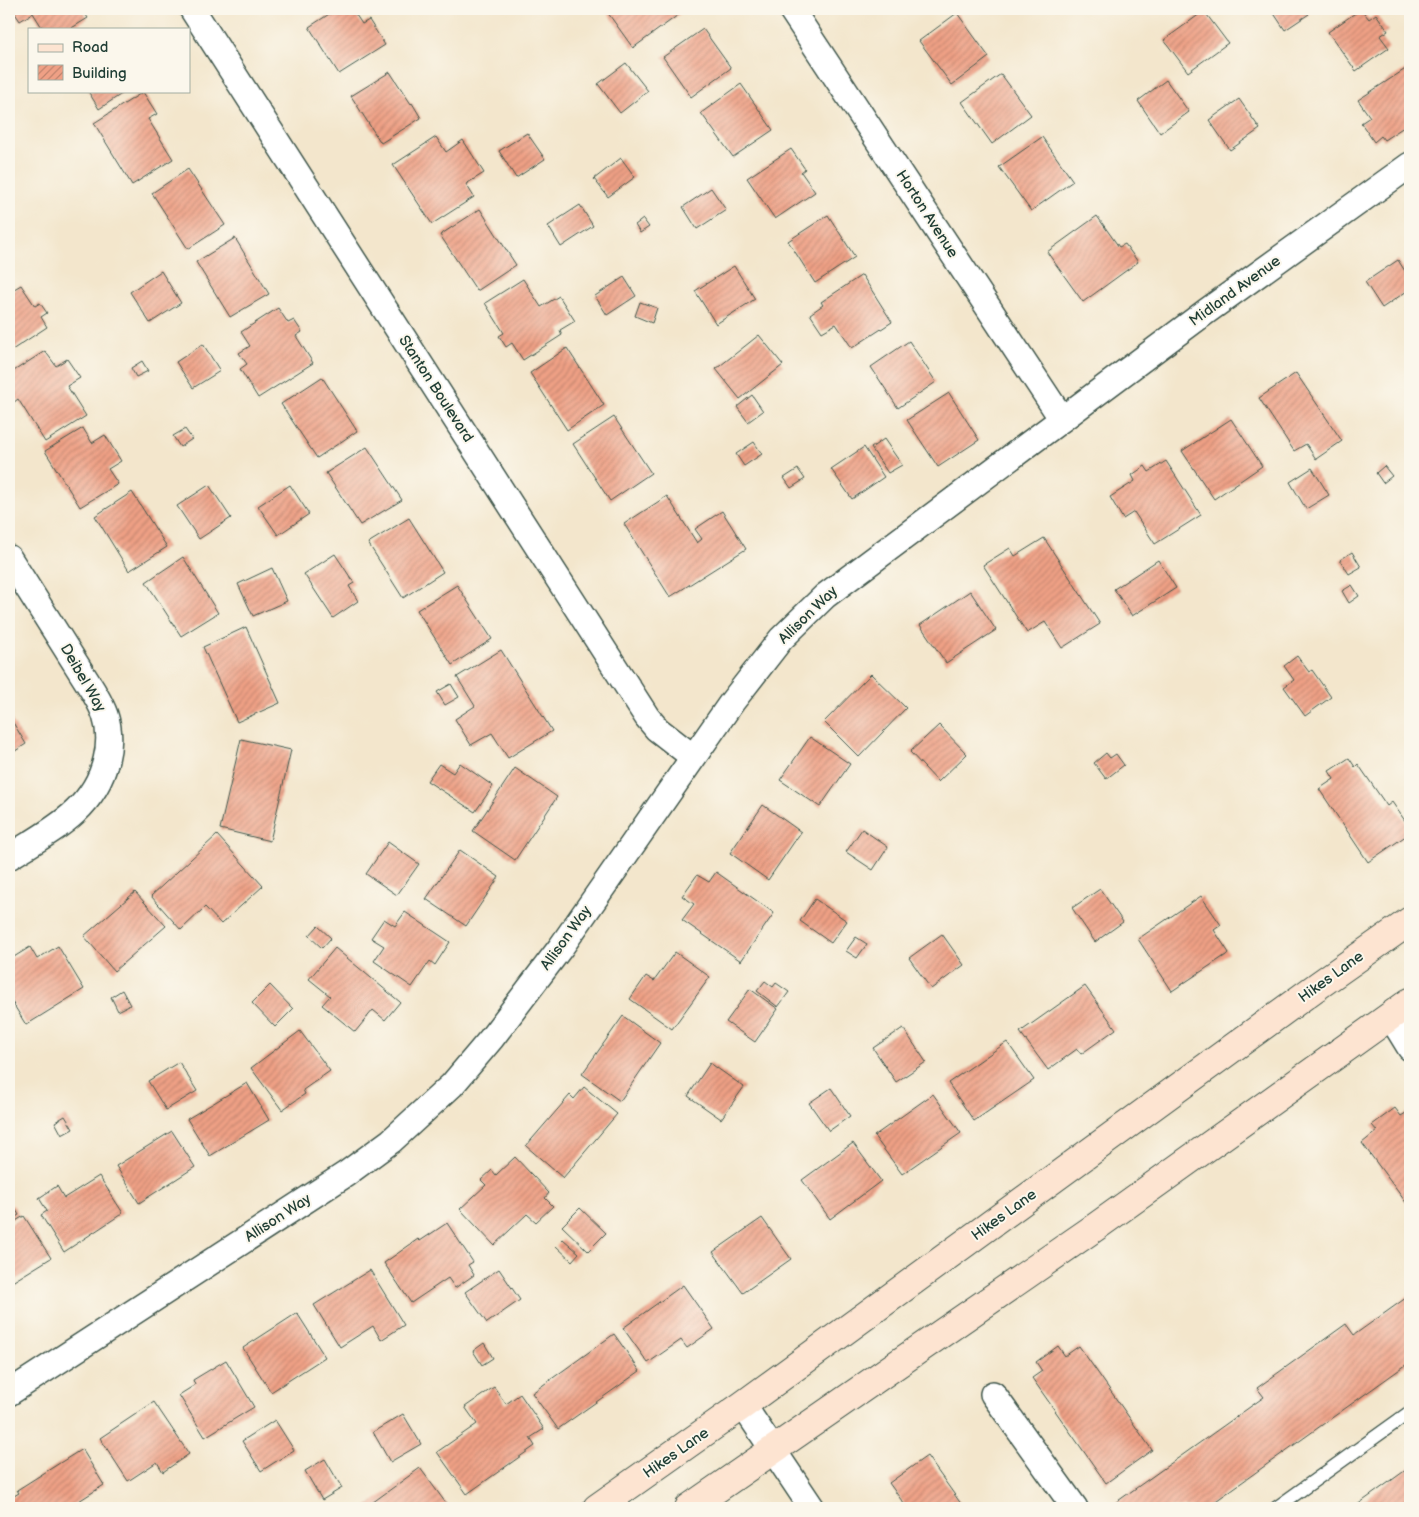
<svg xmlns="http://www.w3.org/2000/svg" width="1419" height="1517" font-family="'Balsamiq Sans',sans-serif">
<defs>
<pattern id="building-hatch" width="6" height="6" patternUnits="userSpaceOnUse" patternTransform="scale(1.25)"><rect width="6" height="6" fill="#efa085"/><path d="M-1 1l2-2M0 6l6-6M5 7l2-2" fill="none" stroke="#c1846e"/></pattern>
</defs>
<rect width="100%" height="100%" fill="#fbf7ec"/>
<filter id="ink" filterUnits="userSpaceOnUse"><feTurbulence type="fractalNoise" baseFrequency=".02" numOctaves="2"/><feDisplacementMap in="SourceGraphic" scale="10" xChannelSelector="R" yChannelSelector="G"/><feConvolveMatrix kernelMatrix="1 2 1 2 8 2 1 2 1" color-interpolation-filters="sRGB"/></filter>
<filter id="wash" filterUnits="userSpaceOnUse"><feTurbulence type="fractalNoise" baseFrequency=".0096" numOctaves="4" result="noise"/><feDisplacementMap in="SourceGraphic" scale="20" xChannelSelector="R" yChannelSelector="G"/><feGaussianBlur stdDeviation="1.12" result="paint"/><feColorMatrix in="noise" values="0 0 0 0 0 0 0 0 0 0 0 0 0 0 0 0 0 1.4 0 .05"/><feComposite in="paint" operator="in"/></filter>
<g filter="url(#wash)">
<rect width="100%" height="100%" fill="#f3e6cc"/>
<g id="blocks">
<g fill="url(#building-hatch)">
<path d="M12,9H82L88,18L70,29H43L33,13L20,21Z"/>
<path d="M337,9H352L362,24L369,20L385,45L339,74L309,27Z"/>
<path d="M605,9H684L685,10L633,48Z"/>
<path d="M1271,9H1305L1309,14L1285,30Z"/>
<path d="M1361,9L1369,19L1376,14L1388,31L1380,36L1389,48L1356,71L1328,32Z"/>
<path d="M1204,11L1228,43L1188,72L1164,40Z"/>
<path d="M957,13L989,57L952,85L919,41Z"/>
<path d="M703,29L731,68L691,97L663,57Z"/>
<path d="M626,63L648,91L620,113L598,84Z"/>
<path d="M1410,66V123L1384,140L1381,136L1374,142L1361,123L1370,117L1358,100Z"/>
<path d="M390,72L411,104L412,103L421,118L381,143L351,96Z"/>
<path d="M1001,74L1031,115L992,144L962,102Z"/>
<path d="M1166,80L1189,112L1160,133L1138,101Z"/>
<path d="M741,84L773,130L733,157L701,113Z"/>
<path d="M88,91H126L99,109Z"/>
<path d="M143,92L157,114L148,119L173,159L132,185L94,123Z"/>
<path d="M1239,99L1260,129L1230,150L1209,120Z"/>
<path d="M527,133L545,159L516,178L499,151Z"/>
<path d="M436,137L446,152L463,140L484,173L466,184L474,197L432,224L393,165Z"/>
<path d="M1042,137L1073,181L1031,211L999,167Z"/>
<path d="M791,149L805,169L801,172L815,192L775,219L747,178Z"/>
<path d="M621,158L635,177L608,197L594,179Z"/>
<path d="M188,169L225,225L188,249L152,193Z"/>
<path d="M711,188L726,210L697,229L683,207Z"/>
<path d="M580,205L593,226L561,247L548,226Z"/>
<path d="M480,209L516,265L477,291L440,235Z"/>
<path d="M828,215L855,257L815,283L788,241Z"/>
<path d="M1097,216L1119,247L1125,244L1138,262L1083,302L1047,252Z"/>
<path d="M643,219L649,227L640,233L635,225Z"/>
<path d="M235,238L269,294L230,317L196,262Z"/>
<path d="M1398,260L1410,279V289L1382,308L1365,282Z"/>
<path d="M734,266L755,299L716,324L695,291Z"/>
<path d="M161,271L181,303L150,323L130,292Z"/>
<path d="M862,275L892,322L852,348L836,324L822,332L810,314L823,305L821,302Z"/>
<path d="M624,277L636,296L607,315L595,296Z"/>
<path d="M523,279L541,307L559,296L575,321L560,330L562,335L523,360L512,343L506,347L499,336L504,333L485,303Z"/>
<path d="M21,285L35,306L40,303L47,313L41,317L47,327L9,352V292Z"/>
<path d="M640,302L657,308L652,323L635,316Z"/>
<path d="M278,308L288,323L294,320L302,332L296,336L313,363L258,398L240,369L247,364L239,353L250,346L241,332Z"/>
<path d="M759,335L783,365L740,399L716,369Z"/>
<path d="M909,341L936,382L898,408L871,367Z"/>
<path d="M203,344L220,371L193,388L176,362Z"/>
<path d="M567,348L604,405L567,430L530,373Z"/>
<path d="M45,351L56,366L67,359L80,378L67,386L86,416L45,442L18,399L13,403L9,396V374Z"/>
<path d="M142,361L148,371L136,377L131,368Z"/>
<path d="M1296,373L1342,441L1316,459L1306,444L1294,451L1259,398Z"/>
<path d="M322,377L357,431L317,458L281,404Z"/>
<path d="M949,393L979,440L938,467L907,420Z"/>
<path d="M752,395L763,411L748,422L737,407Z"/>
<path d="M614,417L651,473L610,501L573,444Z"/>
<path d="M1231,419L1262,466L1214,499L1182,451Z"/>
<path d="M83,428L92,443L105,435L121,461L108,469L118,484L80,507L45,451Z"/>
<path d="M185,429L192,439L180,447L173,436Z"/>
<path d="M884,439L902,465L888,473L871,448Z"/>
<path d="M754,442L762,454L744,466L736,454Z"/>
<path d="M367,447L402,500L360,525L326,473Z"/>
<path d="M864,447L884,477L852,499L831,469Z"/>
<path d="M1166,461L1201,515L1155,544L1134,512L1123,519L1110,497L1135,481L1132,475L1145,466L1149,472Z"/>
<path d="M1384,466L1392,476L1383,483L1376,473Z"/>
<path d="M1312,468L1329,495L1306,509L1290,482Z"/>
<path d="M798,469L805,479L791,488L784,478Z"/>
<path d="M209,485L231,518L199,539L177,506Z"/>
<path d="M290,485L309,514L278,535L258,506Z"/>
<path d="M132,492L167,547L129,571L95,516Z"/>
<path d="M667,496L697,543L702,539L695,529L722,511L746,549L670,597L624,524Z"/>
<path d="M409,518L443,572L403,598L368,543Z"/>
<path d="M1044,538L1100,624L1062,648L1045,622L1027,633L983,565L1010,548L1015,556Z"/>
<path d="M1352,552L1361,567L1349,574L1340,560Z"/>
<path d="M335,554L354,583L349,586L358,601L333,618L304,574Z"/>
<path d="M183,557L218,613L181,636L146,582Z"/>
<path d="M1158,560L1176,588L1132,616L1114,589Z"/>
<path d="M272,568L287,601L253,616L238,584Z"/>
<path d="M457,585L492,639L452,665L417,610Z"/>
<path d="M1352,585L1359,596L1349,603L1342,591Z"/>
<path d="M970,591L996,630L946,663L920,625Z"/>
<path d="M246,627L280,703L237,722L203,647Z"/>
<path d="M501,650L552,731L508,758L492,733L471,745L455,719L475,706L457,677Z"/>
<path d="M1297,656L1309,672L1312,670L1331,697L1305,716L1284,687L1294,680L1284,666Z"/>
<path d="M871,674L906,708L859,757L824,722Z"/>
<path d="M451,684L459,697L445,705L437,692Z"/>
<path d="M9,716L26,744L9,755Z"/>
<path d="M939,725L967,754L938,782L910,752Z"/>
<path d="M810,737L850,764L820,807L780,780Z"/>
<path d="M241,739L291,750L270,841L220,829Z"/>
<path d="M1106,753L1110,758L1116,754L1124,765L1106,779L1094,763Z"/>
<path d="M1349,758L1355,767L1358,764L1387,806L1392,802L1410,828V833L1368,862L1319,789L1334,779L1329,771Z"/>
<path d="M460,763L493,786L475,812L427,781L439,764L453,773Z"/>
<path d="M515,768L557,797L515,860L473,831Z"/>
<path d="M763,805L801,832L768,880L730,853Z"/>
<path d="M862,829L888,847L873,870L846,852Z"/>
<path d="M217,835L263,886L221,924L205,907L181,930L151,896Z"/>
<path d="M388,842L419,864L397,895L366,874Z"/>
<path d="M460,850L499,877L466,926L426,899Z"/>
<path d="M716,872L774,913L741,961L682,920L694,904L682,896L697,875L709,882Z"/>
<path d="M1100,889L1123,922L1095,942L1072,908Z"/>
<path d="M135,892L166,926L114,971L84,936Z"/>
<path d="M1201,896L1221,925L1214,930L1229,953L1172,991L1138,939Z"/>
<path d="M815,899L847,921L831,943L800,921Z"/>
<path d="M405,912L450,942L435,965L430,961L412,987L374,961L384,946L371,938L384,919L395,926Z"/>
<path d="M318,926L331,938L322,948L309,936Z"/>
<path d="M942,934L964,965L931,989L909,958Z"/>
<path d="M856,937L867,944L857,958L846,951Z"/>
<path d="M58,946L84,989L26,1025L9,997V960L30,947L37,959Z"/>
<path d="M335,948L400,1002L385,1020L373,1010L355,1032L322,1005L330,996L309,979Z"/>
<path d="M675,952L710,977L672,1029L630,999L646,976L654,981Z"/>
<path d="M765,981L773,987L776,983L789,992L778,1007L757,991Z"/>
<path d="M270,985L293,1009L275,1027L252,1003Z"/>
<path d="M1085,986L1116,1029L1081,1054L1077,1049L1048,1070L1020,1032Z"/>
<path d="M750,989L778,1009L755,1042L726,1022Z"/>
<path d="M122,990L130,1005L118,1011L111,997Z"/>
<path d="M623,1016L660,1043L620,1101L582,1074Z"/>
<path d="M903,1028L926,1062L896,1082L873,1048Z"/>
<path d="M300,1031L330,1071L303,1090L305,1094L282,1110L251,1068Z"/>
<path d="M1007,1042L1034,1080L974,1121L948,1083Z"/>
<path d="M179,1062L197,1091L166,1110L148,1081Z"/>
<path d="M710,1063L744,1087L721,1119L688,1096Z"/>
<path d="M247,1083L269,1120L210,1156L187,1119Z"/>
<path d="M584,1087L617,1114L563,1178L526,1146L570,1095L574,1099Z"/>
<path d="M831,1088L850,1116L829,1131L809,1103Z"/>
<path d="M933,1094L961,1133L902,1174L874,1136Z"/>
<path d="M1395,1108L1401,1116L1409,1111L1410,1112V1208L1362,1143L1377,1131L1372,1125Z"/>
<path d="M65,1116L73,1129L62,1135L55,1122Z"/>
<path d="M172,1131L195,1167L139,1203L116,1166Z"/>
<path d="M853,1143L881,1181L830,1219L802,1180Z"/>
<path d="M515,1157L549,1193L545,1198L553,1206L536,1222L527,1214L494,1245L460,1209L486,1185L481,1180L492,1170L496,1175Z"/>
<path d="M99,1176L123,1213L64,1252L41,1215L47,1211L39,1198L57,1186L64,1198Z"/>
<path d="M13,1205L19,1215L9,1221V1207Z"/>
<path d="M580,1208L606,1233L588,1251L562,1226Z"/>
<path d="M24,1216L51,1258L9,1284V1225Z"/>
<path d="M762,1218L791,1259L743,1293L713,1252Z"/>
<path d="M447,1223L473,1262L468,1265L474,1275L455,1288L448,1278L411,1303L384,1263L418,1239L420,1241Z"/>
<path d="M563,1239L579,1253L572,1261L556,1246Z"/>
<path d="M499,1269L520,1300L487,1323L465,1292Z"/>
<path d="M370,1270L404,1325L381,1340L373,1326L340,1347L314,1305Z"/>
<path d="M683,1285L714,1329L687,1348L681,1340L648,1363L623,1328Z"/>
<path d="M1410,1295V1362L1206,1508H1108L1264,1397L1257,1388L1346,1324L1354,1335Z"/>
<path d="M297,1313L325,1357L271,1392L243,1348Z"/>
<path d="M614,1334L640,1371L558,1429L532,1393Z"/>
<path d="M484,1343L493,1358L482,1365L473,1351Z"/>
<path d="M1058,1346L1065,1356L1079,1346L1152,1450L1106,1483L1032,1378L1042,1371L1036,1362Z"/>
<path d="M226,1360L254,1407L205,1437L179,1395L195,1385L193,1380Z"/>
<path d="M494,1387L506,1404L520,1394L544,1429L530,1438L535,1446L467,1494L437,1452L477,1424L465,1407Z"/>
<path d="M154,1402L189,1454L163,1472L157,1462L128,1481L100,1438Z"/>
<path d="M403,1414L421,1444L390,1462L373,1432Z"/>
<path d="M275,1420L294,1450L261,1471L242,1441Z"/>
<path d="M82,1449L104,1485L68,1508H9V1499L19,1493L17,1490Z"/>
<path d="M927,1456L964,1508H907L889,1483Z"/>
<path d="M325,1459L342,1488L322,1500L305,1471Z"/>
<path d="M1410,1467V1508H1353Z"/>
<path d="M420,1468L448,1506L445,1508H365Z"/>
</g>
</g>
</g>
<g filter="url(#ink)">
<use href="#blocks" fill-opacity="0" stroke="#3f564b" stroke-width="1"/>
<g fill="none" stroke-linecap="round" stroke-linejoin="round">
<defs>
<path id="lane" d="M1276,1508L1410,1412"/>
<g id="street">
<path d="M192,9L647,717L657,729L693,757"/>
<path d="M791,9L1062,419"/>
<path d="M9,558L93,691C97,698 102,706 105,715C110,730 110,744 106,760C94,811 50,831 9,857"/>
<path d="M1391,1017L1410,1048"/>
<path d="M9,1393L346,1174L391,1141L452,1085L491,1039L561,947L732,702L781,639L825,596L1207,311L1410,165"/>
<path d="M993,1394L1075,1508"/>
<path d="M743,1405L812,1508"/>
</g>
<g id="secondary">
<path d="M597,1508L743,1405L1319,985L1410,921"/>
<path d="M689,1508L1097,1226L1410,1002"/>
</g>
</defs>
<use href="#lane" stroke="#3f564b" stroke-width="15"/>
<use href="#street" stroke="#3f564b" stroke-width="28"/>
<use href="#secondary" stroke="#3f564b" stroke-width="30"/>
<use href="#lane" stroke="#fff" stroke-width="12"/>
<use href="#street" stroke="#fff" stroke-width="25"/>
<use href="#secondary" stroke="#fde4d1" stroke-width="28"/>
</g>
</g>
<g text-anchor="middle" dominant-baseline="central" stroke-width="4" stroke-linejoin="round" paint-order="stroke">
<g font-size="15" fill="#1f3d34" stroke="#fbf7ec">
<text transform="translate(927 214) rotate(57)">Horton Avenue</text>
<text transform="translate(1235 291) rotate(-36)">Midland Avenue</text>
<text transform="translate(436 389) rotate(57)">Stanton Boulevard</text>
<text transform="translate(808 615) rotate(-44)">Allison Way</text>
<text transform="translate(83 678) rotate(60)">Deibel Way</text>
<text transform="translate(566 938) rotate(-54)">Allison Way</text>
<text transform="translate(1331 977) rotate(-36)">Hikes Lane</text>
<text transform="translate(1004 1215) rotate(-36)">Hikes Lane</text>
<text transform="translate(278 1218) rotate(-33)">Allison Way</text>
<text transform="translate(676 1453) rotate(-35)">Hikes Lane</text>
</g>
</g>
<rect width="1419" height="1517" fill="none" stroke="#fbf7ec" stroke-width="30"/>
<rect x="28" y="28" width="162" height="65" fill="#fbf7ec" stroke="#a3ada2"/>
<rect x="38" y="44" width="25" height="8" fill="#fde4d1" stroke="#a3ada2"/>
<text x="72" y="52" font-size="15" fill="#1f3d34">Road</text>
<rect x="38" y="65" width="25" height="15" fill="url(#building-hatch)" stroke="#a3ada2"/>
<text x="72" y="78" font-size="15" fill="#1f3d34">Building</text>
</svg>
